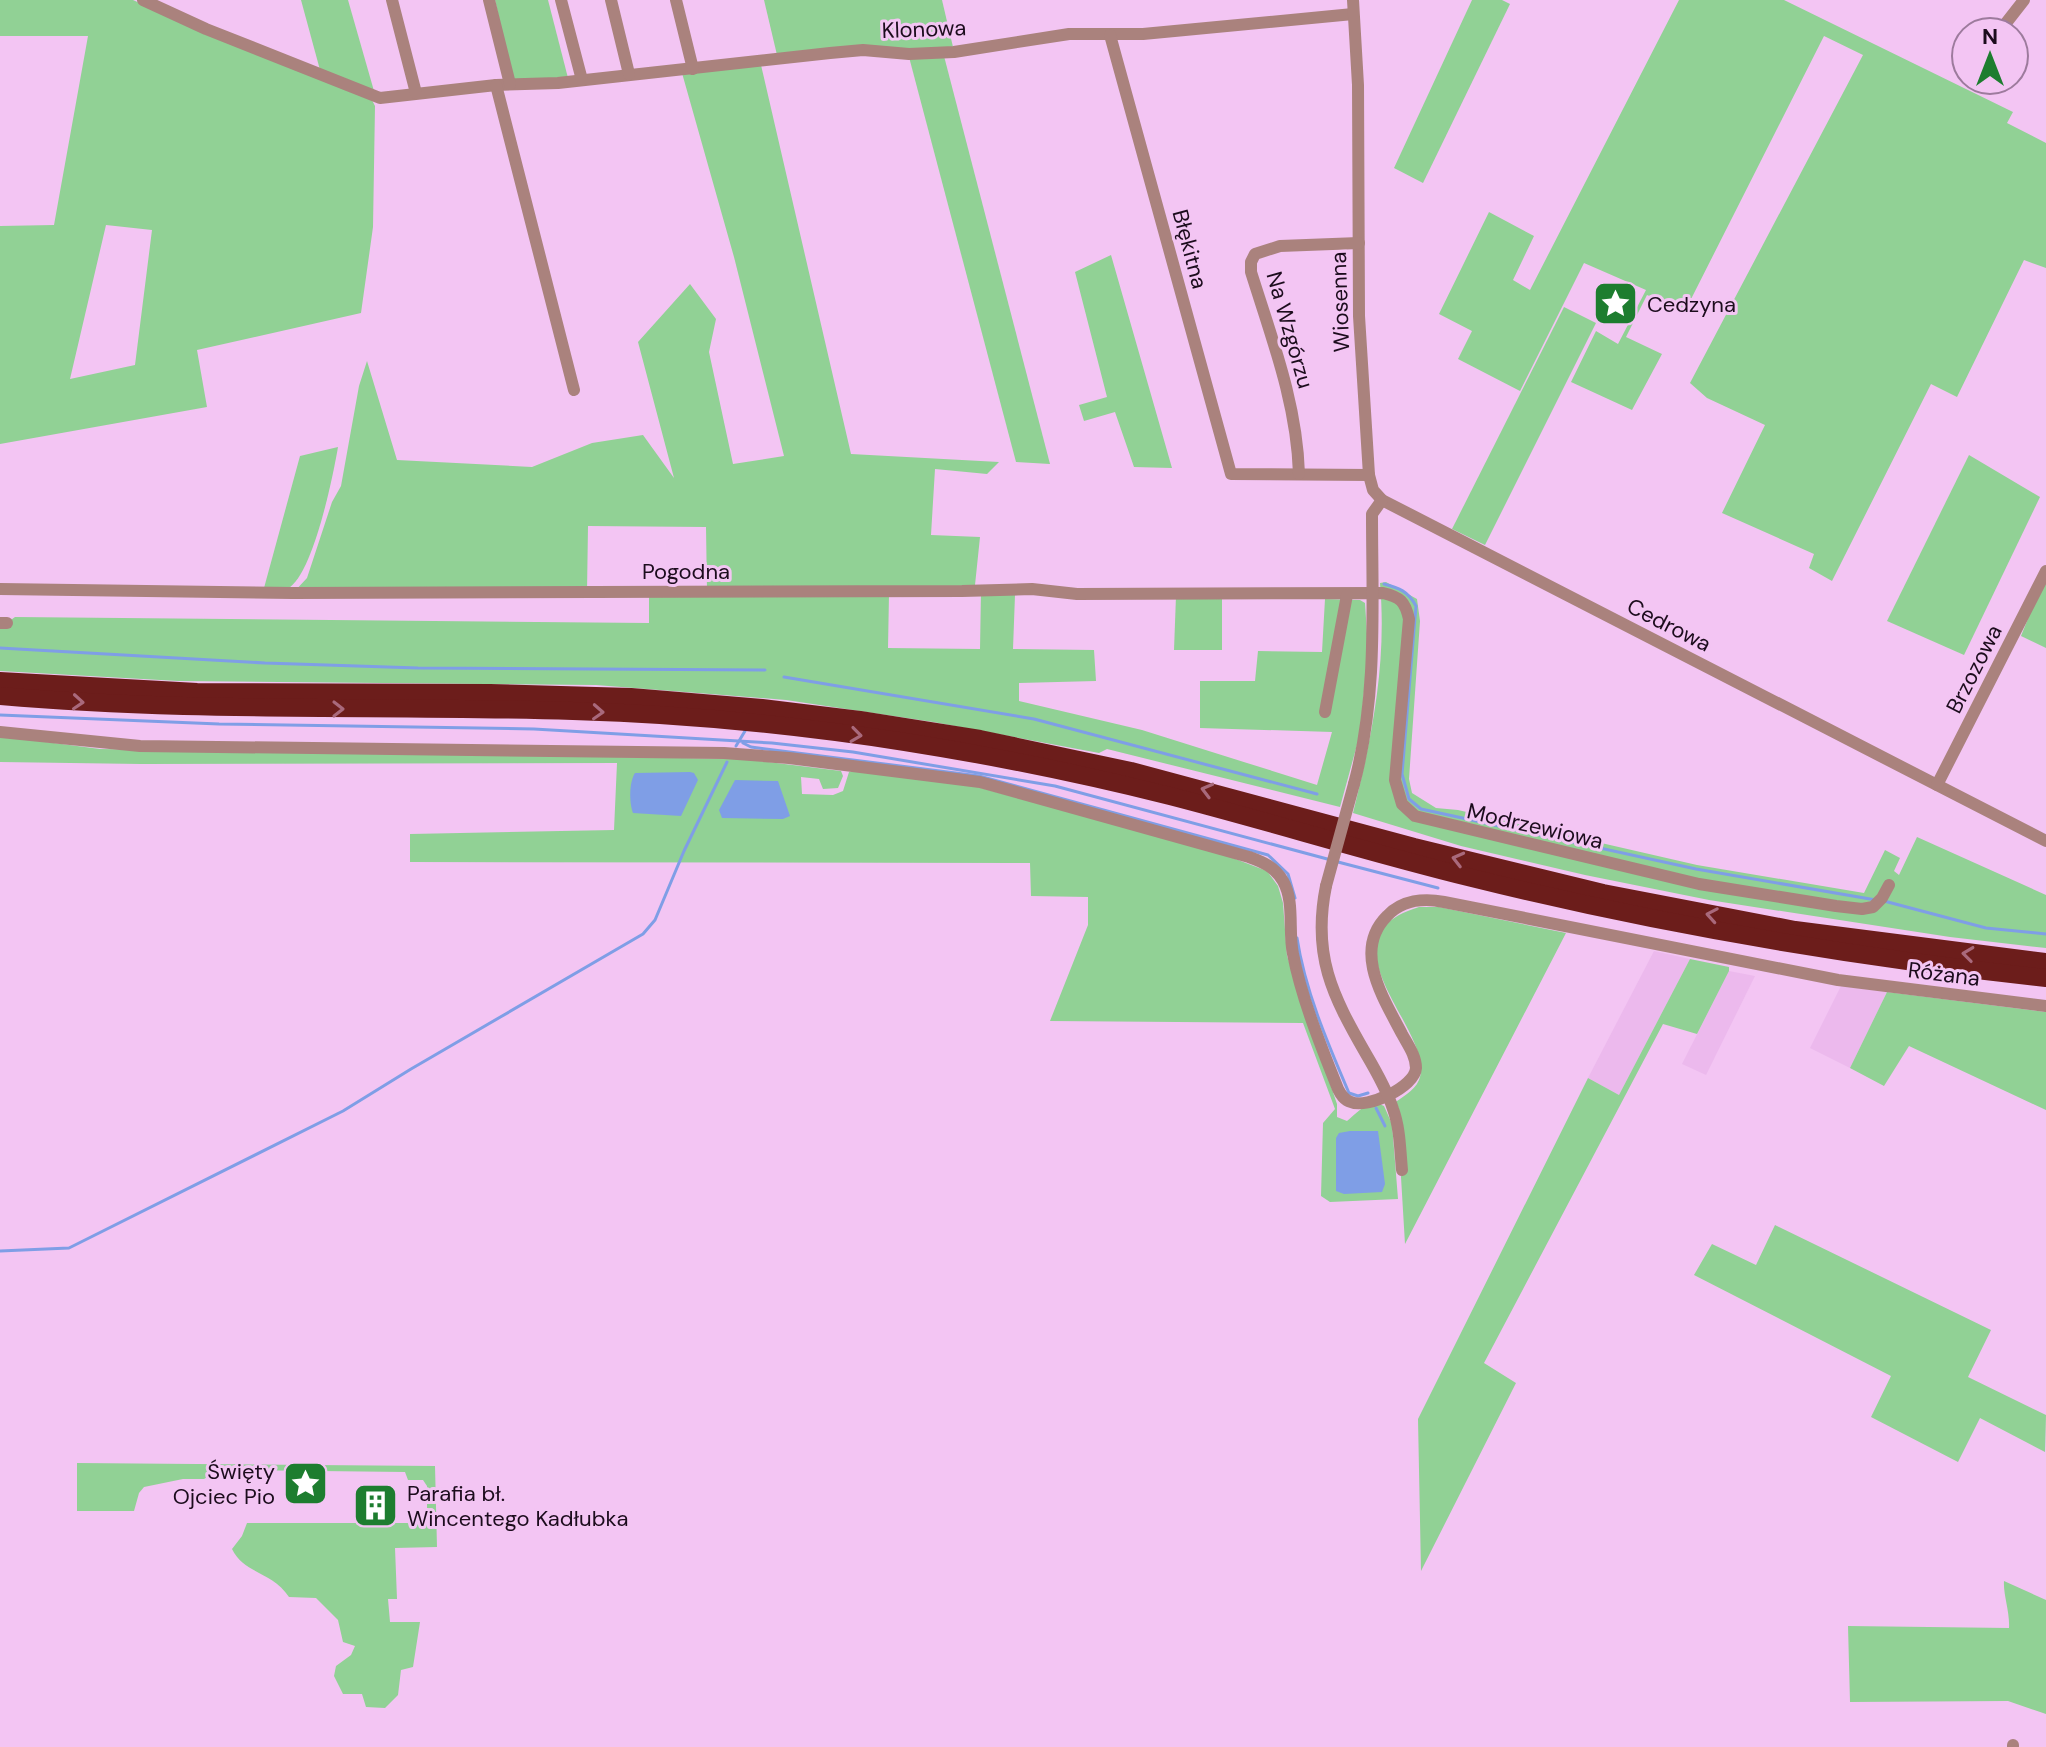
<svg xmlns="http://www.w3.org/2000/svg" width="2046" height="1747" font-family="'DM Sans',sans-serif">
<rect width="100%" height="100%" fill="#f3c5f3"/>
<g fill="#ecb9ed">
<path d="M1654,951L1690,959L1619,1095L1588,1078Z"/>
<path d="M1729,971L1755,976L1706,1075L1682,1064Z"/>
<path d="M1841,986L1887,992L1850,1068L1810,1048Z"/>
</g>
<g fill="#91d195" fill-rule="evenodd">
<path d="M0,0H133L205,33L372,100L375,106L373,227L361,313L197,350L207,407L0,444V226L54,225L88,36H0ZM106,225L152,230L135,365L70,379Z"/>
<path d="M301,0H348L374,91L320,70Z"/>
<path d="M495,0H548L568,78L513,80Z"/>
<path d="M764,0H942L953,47L777,55Z"/>
<path d="M1472,0H1502L1510,4L1423,183L1394,168Z"/>
<path d="M1679,0H1784L2013,112L2007,123L2046,143V268L2024,260L1957,397L1931,384L1832,581L1809,568L1814,554L1722,513L1765,425L1707,398L1690,383L1863,55L1824,36L1685,311L1647,295L1626,337L1662,354L1632,410L1571,382L1596,331L1618,344L1646,290L1584,263L1520,391L1458,359L1472,331L1439,314L1489,212L1534,236L1513,280L1530,290Z"/>
<path d="M944,56L1050,464L1016,462L909,57Z"/>
<path d="M761,65L851,454L999,462L987,474L935,469L931,535L980,537L975,585L1049,595H1015L1013,649L1094,650L1096,681L1019,683V701L1142,730L1317,785L1332,732L1200,728V681H1255L1258,651L1322,652L1325,599L1360,600L1365,603L1368,649L1360,734L1340,807L1107,749L1099,753L933,722L786,700L596,685L178,681L0,671V617H7L8,622L15,617L649,623V591L889,594L888,648L980,649L981,591H707L706,527L588,526L587,592L293,593L307,578L332,502L341,486L359,386L367,361L397,460L532,467L592,443L643,435L674,478L638,342L690,284L716,319L709,352L733,464L784,456L734,257L682,73Z"/>
<path d="M1111,255L1172,468L1134,467L1115,412L1084,421L1079,405L1107,397L1075,272Z"/>
<path d="M1564,307L1596,323L1485,545L1452,529Z"/>
<path d="M338,447C333,476 313,576 287,589L264,588L300,456Z"/>
<path d="M1969,455L2040,497L1964,655L1887,621Z"/>
<path d="M2046,574V648L2021,636Z"/>
<path d="M1386,582L1417,599L1420,621L1409,779L1412,793L1436,808L1458,810L1697,865L1864,893L1885,850L1900,858L1894,871L1899,875L1917,837L2046,895V948L1950,937L1709,900L1585,875L1461,846L1353,813C1372,736 1387,664 1380,583Z"/>
<path d="M1222,595V650H1174L1176,596Z"/>
<path d="M0,736L100,749L744,759L841,771L843,776L838,788L823,789L819,779L801,777L802,794L833,795L843,791L849,772L853,771L974,786L1217,852L1267,871L1278,886L1283,903L1287,956L1337,1104V1117L1347,1121C1358,1112 1368,1099 1384,1106L1392,1124L1398,1199L1330,1202L1321,1196L1323,1123L1335,1109L1303,1023L1050,1021L1088,925V897L1031,896L1030,863L410,862V834L614,830L617,763L141,764L0,762Z"/>
<path d="M1419,907H1439L1566,933L1405,1244L1398,1127L1392,1105C1401,1097 1414,1092 1419,1080C1438,1033 1313,939 1419,907Z"/>
<path d="M1690,959L1729,967V971L1697,1034L1663,1024L1484,1363L1516,1383L1421,1571L1418,1419L1588,1078L1619,1095Z"/>
<path d="M1887,992L2046,1012V1110L1909,1046L1884,1086L1850,1068Z"/>
<path d="M1775,1225L1991,1330L1968,1377L2046,1415L2045,1452L1980,1418L1958,1462L1871,1417L1891,1376L1694,1275L1712,1244L1756,1265Z"/>
<path d="M77,1463L435,1466L437,1547L395,1548L397,1599H388L390,1622H420L413,1667L401,1670L398,1695L385,1708L366,1707L362,1694H343L334,1676L336,1666L351,1655L355,1646L343,1642L338,1620L316,1598L289,1597C272,1571 244,1574 232,1549L242,1536L247,1523H427V1486L423,1480H408L405,1472L220,1470L204,1479H183L144,1487L139,1493L134,1511H77Z"/>
<path d="M2004,1581L2046,1600V1714L2008,1701L1850,1702L1848,1626L2009,1628C2010,1612 2003,1594 2004,1581Z"/>
</g>
<g fill="#7f9ee6">
<path d="M690,772L694,773L698,780L681,816L633,813C629,803 629,782 635,773Z"/>
<path d="M735,780L778,781L790,816L783,819L722,818L719,810Z"/>
<path d="M1350,1131H1378L1385,1184L1382,1192L1344,1194L1336,1191V1138L1339,1133Z"/>
</g>
<g fill="none" stroke-linecap="round" stroke-linejoin="round">
<g stroke="#7f9ee6" stroke-width="3">
<path d="M1384,584C1399,588 1408,591 1416,606L1402,774L1409,799L1421,809L1696,869L1876,900"/>
<path d="M0,648L265,663L418,668L765,670"/>
<path d="M784,677L1034,719L1317,794"/>
<path d="M0,715L219,724L534,729L772,743L853,752L1055,786L1331,860"/>
<path d="M743,743L751,747L979,776L1268,855L1288,874L1295,898"/>
<path d="M736,746L745,731"/>
<path d="M1338,862L1438,888"/>
<path d="M1884,901L1986,928L2046,934"/>
<path d="M1297,938C1305,991 1328,1044 1349,1093L1358,1096L1368,1093"/>
<path d="M1376,1108L1385,1126"/>
<path d="M0,1251L69,1248L343,1111L411,1069L643,934L655,920L684,851L727,762"/>
</g>
<g stroke="#aa827d" stroke-width="12">
<path d="M143,0L206,29L380,98L496,85L558,83L830,53L863,50L909,54L954,52L1069,34H1143L1353,14"/>
<path d="M392,0L416,93"/>
<path d="M489,0L510,84"/>
<path d="M561,0L582,80"/>
<path d="M611,0L629,74"/>
<path d="M676,0L693,69"/>
<path d="M1353,0L1358,85L1359,316L1369,475L1373,490L1382,500L2046,841"/>
<path d="M1999,32L2024,0"/>
<path d="M1110,35L1231,474L1369,475"/>
<path d="M496,85L574,390"/>
<path d="M1299,474C1297,404 1272,339 1251,272V262L1255,254L1280,246L1359,243"/>
<path d="M0,589L293,593L962,591L1032,589L1077,594L1383,593C1400,597 1405,601 1409,619L1395,780L1402,804L1415,816L1699,884L1836,906L1862,909L1873,907L1882,898L1889,885"/>
<path d="M0,623H7"/>
<path d="M1325,712L1347,595"/>
<path d="M0,732L140,746L724,753L789,758L980,782L1249,857C1263,862 1275,867 1283,881C1295,902 1288,931 1293,954C1302,1000 1321,1046 1338,1089C1341,1095 1344,1100 1351,1102C1367,1109 1415,1087 1416,1068C1416,1056 1408,1045 1402,1034C1384,999 1352,951 1387,916C1402,900 1424,898 1444,902L1838,980L2046,1006"/>
<path d="M1354,784C1378,695 1372,605 1372,514L1382,500"/>
<path d="M1937,785L2046,571"/>
<path d="M1326,886C1312,955 1332,995 1366,1054C1376,1071 1387,1090 1393,1109C1400,1128 1400,1149 1402,1170"/>
<path d="M2013,1745V1747"/>
</g>
<g stroke="#6c1d1b" stroke-width="18">
<path d="M0,681L197,692L490,693L631,697L762,708L860,720L980,739L1131,771L1414,847L1603,893L1795,930L2046,962"/>
<path d="M0,696C191,713 382,705 573,711C684,714 795,725 905,742C994,756 1082,774 1170,796C1271,822 1370,853 1472,878C1661,925 1852,957 2046,978"/>
</g>
<path stroke="#aa827d" stroke-width="12" d="M1326,886L1354,784"/>
</g>
<defs><path id="oneway-chevron" d="M-2-3.5L2.5 0L-2 3.5" fill="none" stroke-width="1.6" stroke-linecap="round" stroke-linejoin="round" transform="scale(2)"/></defs>
<g stroke="#a9697c">
<use href="#oneway-chevron" transform="translate(78 702) rotate(4)"/>
<use href="#oneway-chevron" transform="translate(338 709)"/>
<use href="#oneway-chevron" transform="translate(598 712) rotate(3)"/>
<use href="#oneway-chevron" transform="translate(856 735) rotate(8)"/>
<use href="#oneway-chevron" transform="translate(1207 790) rotate(-165)"/>
<use href="#oneway-chevron" transform="translate(1458 859) rotate(-166)"/>
<use href="#oneway-chevron" transform="translate(1712 915) rotate(-170)"/>
<use href="#oneway-chevron" transform="translate(1968 954) rotate(-173)"/>
</g>
<defs>
<symbol id="sight-square" viewBox="-11 -11 22 22"><rect x="-9" y="-9" width="18" height="18" rx="4" fill="#1d7d2f" stroke="#f3c5f3"/><path d="M0-6L1.8-2.2L6-1.7L2.9 1.2L3.7 5.4L0 3.3L-3.7 5.4L-2.9 1.2L-6-1.7L-1.8-2.2Z" fill="#fff"/></symbol>
<symbol id="building-square" viewBox="-11 -11 22 22"><rect x="-9" y="-9" width="18" height="18" rx="4" fill="#1d7d2f" stroke="#f3c5f3"/><path d="M-4-6H4V6H1V3H-1V6H-4ZM-2.5-4.3h1.7v1.8h-1.7ZM.8-4.3h1.7v1.8H.8ZM-2.5-1h1.7V.8h-1.7ZM.8-1h1.7V.8H.8Z" fill="#fff"/></symbol>
</defs>
<g fill-rule="evenodd">
<use href="#sight-square" x="1590" y="278" width="51" height="51"/>
<use href="#sight-square" x="280" y="1458" width="51" height="51"/>
<use href="#building-square" x="350" y="1480" width="51" height="51"/>
</g>
<g text-anchor="middle" dominant-baseline="central" stroke-width="6" stroke-linejoin="round" paint-order="stroke">
<g font-size="22" fill="#1c0c1d" stroke="#f3c5f3">
<text transform="translate(924 29) rotate(-2)">Klonowa</text>
<text transform="translate(1190 249) rotate(75)">Błękitna</text>
<text transform="translate(1340 302) rotate(-92)">Wiosenna</text>
<text transform="translate(1290 330) rotate(74)">Na Wzgórzu</text>
<text x="686" y="571">Pogodna</text>
<text transform="translate(1669 625) rotate(27)">Cedrowa</text>
<text transform="translate(1974 669) rotate(-63)">Brzozowa</text>
<text transform="translate(1535 826) rotate(13)">Modrzewiowa</text>
<text transform="translate(1944 974) rotate(7)">Różana</text>
</g>
<g font-size="22" fill="#1c0c1d" stroke="#f3c5f3" text-anchor="start">
<text x="1647" y="304">Cedzyna</text>
<text x="275" y="1471" text-anchor="end">Święty<tspan x="275" dy="25">Ojciec Pio</tspan></text>
<text x="407" y="1493">Parafia bł.<tspan x="407" dy="25">Wincentego Kadłubka</tspan></text>
</g>
</g>
<g transform="translate(1990 56)"><circle r="38" fill="#f3c5f3" stroke="#9d7b9d" stroke-width="2"/>
<path d="M0-6L14 30L0 20L-14 30Z" fill="#1d7d2f"/>
<text y="-12" font-size="22" font-weight="bold" text-anchor="middle" fill="#1c0c1d">N</text>
</g>
</svg>
